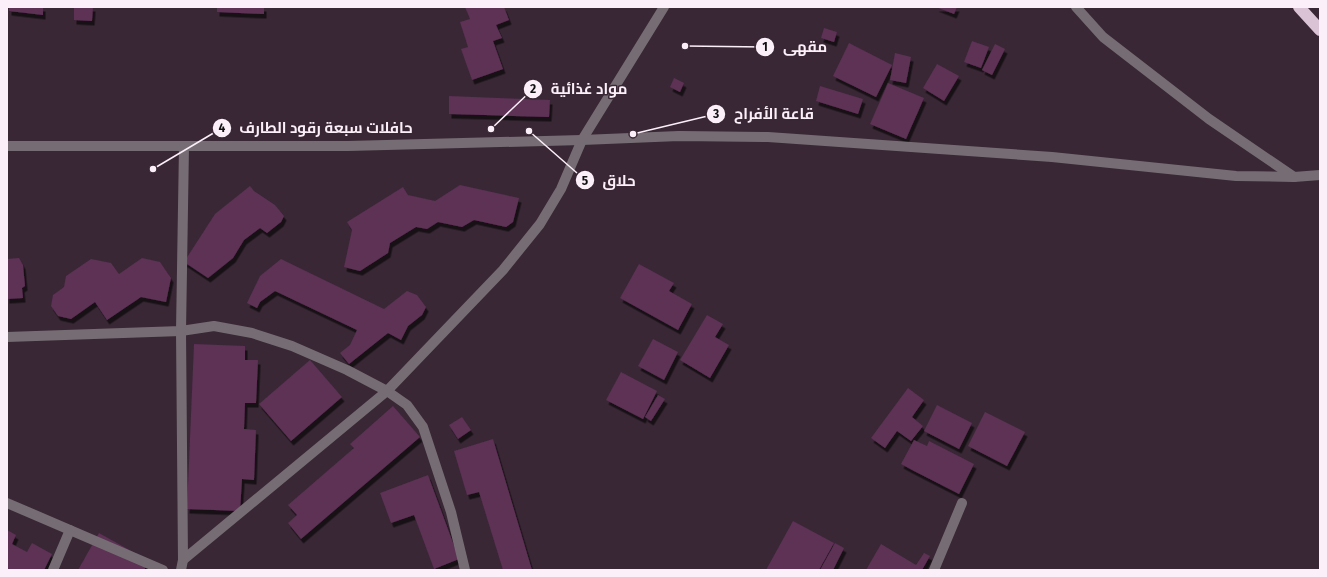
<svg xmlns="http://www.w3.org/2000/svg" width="1327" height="577" font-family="'Fira Sans',Cairo,sans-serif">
<defs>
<filter id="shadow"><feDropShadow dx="2.5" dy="4.5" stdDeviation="0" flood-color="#0009"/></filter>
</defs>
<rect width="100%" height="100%" fill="#392735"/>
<g fill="#5d3055" filter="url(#shadow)">
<path d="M9,7H43V15L9,11Z"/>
<path d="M74,7H93L92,21L74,20Z"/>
<path d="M217,7H264V14L217,12Z"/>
<path d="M465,7H504L509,20L496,25L502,38L493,41L503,69L472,80L461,49L468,47L460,22L470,19Z"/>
<path d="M936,7H957L954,14Z"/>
<path d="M824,28L837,32L834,42L821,38Z"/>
<path d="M972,41L989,47L981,68L964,62Z"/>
<path d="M849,43L892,65L876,97L833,76Z"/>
<path d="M995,44L1005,49L992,75L982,70Z"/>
<path d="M895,53L911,57L906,83L890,80Z"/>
<path d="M937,64L959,76L944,101L923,88Z"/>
<path d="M674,78L684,83L680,92L670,87Z"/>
<path d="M888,83L924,98L906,139L870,124Z"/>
<path d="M820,86L863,99L858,114L816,101Z"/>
<path d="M449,96L550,100L549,117L449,114Z"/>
<path d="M460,185L519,198L513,222L506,227L474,220L462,227L438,222L427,229L416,227L390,243L388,253L360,271L344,267L352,230L347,222L403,187L408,195L435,201Z"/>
<path d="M250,186L254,191L275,205L284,216L281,222L267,233L260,228L244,240L233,258L208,278L184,262L215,214Z"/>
<path d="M19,258L23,265L25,286L22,288L23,298L7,299V259Z"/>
<path d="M142,258L160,262L171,278L166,302L141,297L107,320L95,302L71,319L58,316L51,306L53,295L64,287L66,276L91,259L111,263L119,274Z"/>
<path d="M281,259L384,309L407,291L417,295L426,307L422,315L408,326L401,340L388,333L349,364L340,353L350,345L357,330L275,291L260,302L257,308L247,303L260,276Z"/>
<path d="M639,264L674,283L669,291L692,304L678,330L620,298Z"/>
<path d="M707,315L723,324L715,337L729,345L710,378L680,360Z"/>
<path d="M653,339L678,352L664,380L638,366Z"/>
<path d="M194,344L245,346V360H258L256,403H245L244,429L256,430L254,480L242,479L240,511L187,509Z"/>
<path d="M310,360L342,397L291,441L259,404Z"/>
<path d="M621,372L657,391L643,419L606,400Z"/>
<path d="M908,388L924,400L912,417L923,426L911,441L897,431L885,448L871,438Z"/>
<path d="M658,395L665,399L651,421L645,417Z"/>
<path d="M937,405L972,423L959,449L924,431Z"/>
<path d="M393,406L420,437L301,539L288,523L297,515L288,505L354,448L350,444Z"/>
<path d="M985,412L1025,432L1007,466L968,446Z"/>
<path d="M462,417L471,430L458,439L449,425Z"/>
<path d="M493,439L532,570H503L479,492L467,495L454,451Z"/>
<path d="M914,440L927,446L929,441L974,464L959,494L914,471L919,461L914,471L901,464Z"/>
<path d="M428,475L459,559L434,569L414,515L391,523L380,493Z"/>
<path d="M793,521L834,543L819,570H766Z"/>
<path d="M7,530L16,535L12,544L27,552L32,543L52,554L44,570H7Z"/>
<path d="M99,533L149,561L144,570H78Z"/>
<path d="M835,543L844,548L833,570H820Z"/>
<path d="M881,544L916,565L924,553L930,556L922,570H866Z"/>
</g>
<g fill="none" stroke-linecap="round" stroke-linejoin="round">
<g stroke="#766d74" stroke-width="10">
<path d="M1076,7L1103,37L1209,119L1294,177"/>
<path d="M7,146H348L582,140L679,136L768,137L1052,157L1236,176L1294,177L1320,175"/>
<path d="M7,337L181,331L214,326L252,333L292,346L347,370L387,391L407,405L423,427L451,512L465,570"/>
<path d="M7,503L163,570"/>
<path d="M183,560L387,391L503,270L540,224L561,189L582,140L664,7"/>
<path d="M53,570L70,530"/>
<path d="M181,570L183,560L181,331L184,146"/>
<path d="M934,570L962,503"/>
</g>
<path stroke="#dac3d5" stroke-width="12" d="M1299,7L1320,30"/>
</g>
<path fill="none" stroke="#fbeff9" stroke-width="1.5" d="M685 46L765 47M491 129L533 89M633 134L716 114M153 169L222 128M529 131L585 180"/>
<g fill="#fbeff9" stroke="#392735" stroke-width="1.5">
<circle cx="685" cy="46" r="4"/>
<circle cx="491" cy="129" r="4"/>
<circle cx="633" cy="134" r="4"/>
<circle cx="153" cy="169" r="4"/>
<circle cx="529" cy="131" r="4"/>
<circle cx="765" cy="47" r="10"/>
<circle cx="533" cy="89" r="10"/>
<circle cx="716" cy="114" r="10"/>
<circle cx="222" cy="128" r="10"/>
<circle cx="585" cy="180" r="10"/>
</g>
<g font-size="12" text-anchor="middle" font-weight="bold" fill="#111">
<text x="765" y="51">1</text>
<text x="533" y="93">2</text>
<text x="716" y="118">3</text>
<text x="222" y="132">4</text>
<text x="585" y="185">5</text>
</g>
<g font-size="15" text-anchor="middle" font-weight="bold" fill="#fbeff9" stroke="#392735" stroke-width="3" stroke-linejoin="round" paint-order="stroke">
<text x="805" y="52">مقهى</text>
<text x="589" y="94">مواد غذائية</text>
<text x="774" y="119">قاعة الأفراح</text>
<text x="326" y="133">حافلات سبعة رقود الطارف</text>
<text x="619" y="186">حلاق</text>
</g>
<rect width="1327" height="577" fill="none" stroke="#fbeff9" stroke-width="16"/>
</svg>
